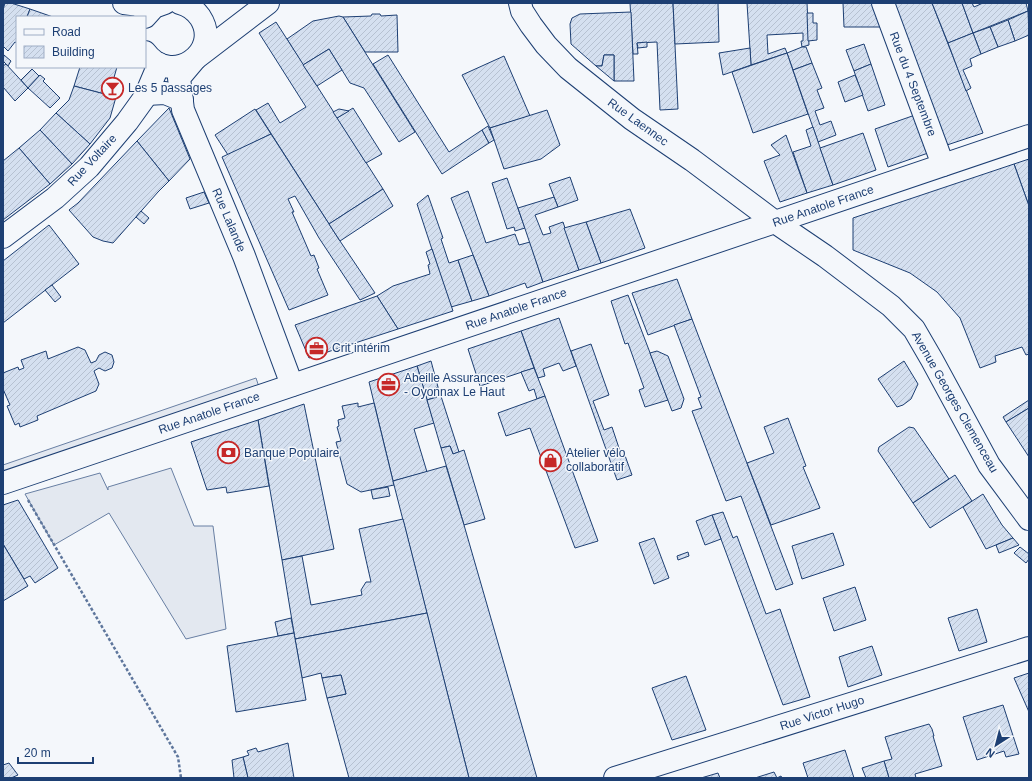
<svg xmlns="http://www.w3.org/2000/svg" width="1032" height="781" font-family="Helvetica,sans-serif">
<defs>
<pattern id="building-hatch" width="6" height="6" patternUnits="userSpaceOnUse"><rect width="6" height="6" fill="#d5e0f0"/><path d="M-1 1l2-2M0 6l6-6M5 7l2-2" fill="none" stroke="#b6c1d1"/></pattern>
</defs>
<rect width="100%" height="100%" fill="#f4f7fb"/>
<g fill="#e3e8f0" stroke="#687fa3">
<path d="M256,378L259,387L3,472V465Z"/>
<path d="M171,468L194,526H213L226,629L186,639L109,513L54,545L25,494L100,473L108,490V487Z"/>
</g>
<g fill="url(#building-hatch)" stroke="#1d3f73">
<path d="M5,3H11L30,9L27,17H17V43L15,42L8,51L3,46V10Z"/>
<path d="M630,3H673L678,109L660,110L657,42L637,43L638,54H633Z"/>
<path d="M673,3H718L719,42L675,44Z"/>
<path d="M747,3H807L809,45L802,47L801,41H803V33L767,35L768,54L785,48L787,53L751,65Z"/>
<path d="M843,3H878L886,27H844Z"/>
<path d="M892,3H932L983,133L944,146Z"/>
<path d="M932,3H962L973,33L948,43Z"/>
<path d="M962,3H972L974,7L983,3H1026L1028,11L973,33Z"/>
<path d="M30,9L53,17H27Z"/>
<path d="M1028,11L1029,35L1015,41L1008,20Z"/>
<path d="M631,12L634,81H614V55H604L602,66H596L571,44L570,24L572,18L580,14Z"/>
<path d="M807,13H813V23H817V40L808,41Z"/>
<path d="M372,14H380L381,16L397,15L398,52H365L343,17L371,16Z"/>
<path d="M339,16L343,17L415,132L399,142L364,88L350,83L329,49L303,65L287,39L313,21Z"/>
<path d="M1008,20L1015,41L998,47L990,27Z"/>
<path d="M276,22L383,189L329,224L256,110L268,103L280,123L306,107L259,33Z"/>
<path d="M990,27L998,47L981,54L973,33Z"/>
<path d="M973,33L981,54L970,59L972,66L963,70L971,88L966,91L948,43Z"/>
<path d="M647,42V47L638,48L637,43Z"/>
<path d="M864,44L871,64L854,71L846,50Z"/>
<path d="M802,47H806L812,63L793,70L787,53Z"/>
<path d="M750,48L751,65L723,75L719,53Z"/>
<path d="M329,49L342,70L317,86L303,65Z"/>
<path d="M787,53L808,114L753,133L732,72Z"/>
<path d="M4,55L11,61L8,66L3,61Z"/>
<path d="M388,55L449,152L482,130L489,143L442,174L373,64Z"/>
<path d="M604,55H614V81L596,66H602Z"/>
<path d="M504,56L530,116L490,128L462,75Z"/>
<path d="M812,63L822,88L817,90L824,108L815,111L820,125L831,121L836,135L818,142L793,70Z"/>
<path d="M6,64L28,88L15,101L3,87V66Z"/>
<path d="M871,64L885,105L868,111L854,71Z"/>
<path d="M79,67H117L113,81L120,83L116,97L74,86L80,67Z"/>
<path d="M32,69L39,76L28,88L21,80Z"/>
<path d="M40,75L45,79L43,81L60,98L50,108L28,88Z"/>
<path d="M855,75L863,95L845,102L838,82Z"/>
<path d="M74,86L116,97L110,118L90,144L56,113L69,100Z"/>
<path d="M169,108L190,159L169,181L137,141Z"/>
<path d="M353,108L382,154L366,163L337,118Z"/>
<path d="M255,109L271,134L228,155L215,135Z"/>
<path d="M339,109L349,111L337,118L333,112Z"/>
<path d="M547,110L560,145L541,159L504,169L490,128Z"/>
<path d="M56,113L90,144L72,164L40,130Z"/>
<path d="M918,114L931,152L888,167L875,129Z"/>
<path d="M488,126L494,140L489,143L482,130Z"/>
<path d="M813,127L833,185L807,193L793,152L811,146L806,130Z"/>
<path d="M40,130L72,164L50,184L19,148Z"/>
<path d="M863,133L876,170L833,185L820,148Z"/>
<path d="M271,134L340,241L375,293L360,300L319,238L295,196L288,199L294,212H292L311,256L314,255L319,268L317,269L328,295L289,310L222,157Z"/>
<path d="M786,135L807,193L780,202L764,161L780,155L771,145Z"/>
<path d="M137,141L169,181L158,192L113,243L103,241L93,237L69,210L78,203Z"/>
<path d="M19,148L50,184L3,220V161Z"/>
<path d="M1029,159V206L1014,164Z"/>
<path d="M1014,164L1029,206V354L1026,355L1022,347L995,356L996,362L980,368L960,318L937,292L910,273L853,250V218Z"/>
<path d="M570,177L578,200L558,207L549,184Z"/>
<path d="M507,178L525,228L515,231L514,227L507,229L492,183Z"/>
<path d="M383,189L393,206L340,241L329,224Z"/>
<path d="M468,191L486,243L515,234L519,245L530,242L543,282L527,288L525,283L489,296L451,198Z"/>
<path d="M204,192L209,203L190,209L186,198Z"/>
<path d="M428,195L443,238L441,239L449,263L458,260L472,301L451,307L417,204Z"/>
<path d="M554,197L558,207L535,215L543,235L551,233L549,227L563,222L579,270L543,282L518,208Z"/>
<path d="M630,209L645,248L601,263L586,222Z"/>
<path d="M141,211L149,218L144,224L136,217Z"/>
<path d="M586,222L601,263L579,270L564,228Z"/>
<path d="M49,225L79,264L3,323V261Z"/>
<path d="M432,249L453,311L398,329L377,296L393,286L430,274L428,265L430,264L426,252Z"/>
<path d="M473,255L489,296L472,301L458,260Z"/>
<path d="M677,279L692,319L648,335L632,293Z"/>
<path d="M52,285L61,297L55,302L45,290Z"/>
<path d="M628,295L668,400L645,407L639,390L644,388L628,343L625,344L611,301Z"/>
<path d="M377,296L398,329L309,358L295,325Z"/>
<path d="M559,318L576,366L563,371L559,363L543,369L545,376L538,378L521,331Z"/>
<path d="M692,319L793,584L776,590L741,496L726,501L692,411L702,408L698,398L701,397L674,325Z"/>
<path d="M521,331L534,368L480,386L468,349Z"/>
<path d="M591,344L609,395L593,401L604,430L612,427L620,451L623,450L632,475L617,480L571,351Z"/>
<path d="M78,347L85,350L91,363L96,361L99,355L105,352L112,355L114,362L112,368L105,371L99,368L94,371L99,384L96,391L37,416L38,420L20,427L19,423L15,425L7,406L10,405L3,389V373L18,367L19,370L24,368L21,360L46,351L48,359Z"/>
<path d="M657,351L668,356L684,399L681,408L672,411L650,353Z"/>
<path d="M431,361L438,387L435,389L437,397L427,400L417,366Z"/>
<path d="M904,361L918,384L911,399L903,405L897,407L878,379Z"/>
<path d="M417,366L434,423L414,429L427,472L393,481L369,382Z"/>
<path d="M534,368L545,396L537,399L534,389L529,391L521,372Z"/>
<path d="M438,387L459,452L453,454L450,446L441,448L427,400L437,397L435,389Z"/>
<path d="M545,396L598,541L575,548L530,428L506,436L498,413Z"/>
<path d="M1029,400V408L1006,422L1003,417Z"/>
<path d="M358,403V407L374,403L394,485L361,492L347,484L336,442L341,441L337,427L339,426L338,420L345,418L342,406Z"/>
<path d="M304,404L334,549L282,560L258,420Z"/>
<path d="M1029,408V457L1006,422Z"/>
<path d="M788,418L806,466L803,467L820,508L771,525L747,463L774,453L764,427Z"/>
<path d="M258,420L269,486L227,493L226,487L207,490L191,442Z"/>
<path d="M909,427L914,428L949,479L913,503L878,451L879,447Z"/>
<path d="M450,446L453,454L464,450L485,519L464,525L441,448Z"/>
<path d="M446,466L464,525L537,778H469L393,481Z"/>
<path d="M955,475L972,501L930,528L913,503Z"/>
<path d="M388,487L390,496L373,499L371,490Z"/>
<path d="M983,494L1002,525L1013,538L986,549L963,507Z"/>
<path d="M18,500L58,568L35,583L30,576L24,579L3,544V505Z"/>
<path d="M723,512L733,538L737,536L766,614L780,609L810,697L783,705L712,515Z"/>
<path d="M712,515L721,539L705,545L696,521Z"/>
<path d="M403,519L427,613L295,639L282,560L302,556L311,605L362,595L361,590L366,582H371L359,529Z"/>
<path d="M833,533L844,565L802,579L792,546Z"/>
<path d="M654,538L669,578L654,584L639,543Z"/>
<path d="M1013,538L1019,545L999,553L996,545Z"/>
<path d="M3,544L28,586L3,601Z"/>
<path d="M1020,547L1029,554V559L1026,563L1014,553Z"/>
<path d="M688,552L689,556L678,560L677,556Z"/>
<path d="M855,587L866,620L834,631L823,598Z"/>
<path d="M977,609L987,642L959,651L948,618Z"/>
<path d="M427,613L469,778H349L327,698L346,694L341,675L322,678L321,673L302,678L295,639Z"/>
<path d="M291,618L294,633L278,636L275,622Z"/>
<path d="M294,633L306,700L236,712L227,646Z"/>
<path d="M872,646L882,675L848,687L839,657Z"/>
<path d="M1029,673V712L1014,678Z"/>
<path d="M341,675L346,694L327,698L322,678Z"/>
<path d="M686,676L706,730L672,740L652,688Z"/>
<path d="M1003,705L1019,754L1006,757L1004,751L977,760L963,717Z"/>
<path d="M929,724L932,729L934,736H933L942,766L915,774L916,778H889L884,761L892,759L885,737Z"/>
<path d="M288,743L294,778H248L243,757L249,755L247,751L256,748L258,752Z"/>
<path d="M845,750L854,778H808L803,763Z"/>
<path d="M243,757L248,778H234L232,760Z"/>
<path d="M884,761L889,778H866L862,768Z"/>
<path d="M9,763L18,775L11,778H3V765Z"/>
<path d="M774,772L777,778L781,776L782,778H755Z"/>
<path d="M718,773L720,778H701Z"/>
</g>
<g fill="none" stroke-linecap="round" stroke-linejoin="round">
<defs>
<g id="minor">
<path d="M124,3L154,7"/>
<path d="M883,3L943,165"/>
<path d="M195,59L179,78L183,110L244,256L292,385"/>
<path d="M146,94L165,93L182,100"/>
<path d="M615,778L1029,648"/>
</g>
<g id="secondary">
<path d="M520,3L522,11L531,25L546,45L568,68L632,119L692,160L775,222L825,256L891,306L914,329L932,360L989,465L1029,519"/>
<path d="M145,17L154,7L165,3"/>
<path d="M145,52C171,88 223,52 200,17C195,10 188,5 180,3"/>
<path d="M196,58L268,3"/>
<path d="M3,237L55,198L89,167L127,122L145,97L159,64"/>
<path d="M3,483L1029,136"/>
</g>
</defs>
<use href="#minor" stroke="#1d3f73" stroke-width="24"/>
<use href="#secondary" stroke="#1d3f73" stroke-width="24"/>
<path stroke="#5e769c" stroke-width="2.5" stroke-dasharray="3 2" stroke-linecap="butt" d="M28,500L178,757L181,778"/>
<use href="#minor" stroke="#f4f7fb" stroke-width="22"/>
<use href="#secondary" stroke="#f4f7fb" stroke-width="22"/>
</g>
<defs>
<symbol id="bar-ring" viewBox="-11 -11 22 22"><circle r="9.5" fill="#f4f7fb" stroke="#c62828" stroke-width="1.5"/><path d="M-6-5H6L.8 .8V4.5H3.5V6h-7V4.5H-.8V.8Z" fill="#c62828"/></symbol>
<symbol id="office-ring" viewBox="-11 -11 22 22"><circle r="9.5" fill="#f4f7fb" stroke="#c62828" stroke-width="1.5"/><path d="M-6-3h4V-5.5h4V-3h4V5H-6ZM-1-4.5V-3h2v-1.5ZM-6 0V1H6V0Z" fill="#c62828"/></symbol>
<symbol id="bank-ring" viewBox="-11 -11 22 22"><circle r="9.5" fill="#f4f7fb" stroke="#c62828" stroke-width="1.5"/><path d="M-6-4H6V4H-6ZM0-2.3a2.3 2.3 0 1 0 0 4.6a2.3 2.3 0 1 0 0-4.6Z" fill="#c62828"/></symbol>
<symbol id="shop-ring" viewBox="-11 -11 22 22"><circle r="9.5" fill="#f4f7fb" stroke="#c62828" stroke-width="1.5"/><path d="M-5-2.5h2.3a2.7 3.5 0 0 1 5.4 0H5L5.5 6h-11ZM-1.5-2.5h3a1.5 2.3 0 0 0-3 0Z" fill="#c62828"/></symbol>
</defs>
<g fill-rule="evenodd">
<use href="#bar-ring" x="100" y="76" width="25" height="25"/>
<use href="#office-ring" x="304" y="336" width="25" height="25"/>
<use href="#office-ring" x="376" y="372" width="25" height="25"/>
<use href="#bank-ring" x="216" y="440" width="25" height="25"/>
<use href="#shop-ring" x="538" y="448" width="25" height="25"/>
</g>
<g text-anchor="middle" dominant-baseline="central" stroke-width="3" stroke-linejoin="round" paint-order="stroke">
<g font-size="12" fill="#1d3f73" stroke="#f4f7fb">
<text transform="translate(913 84) rotate(69)">Rue du 4 Septembre</text>
<text transform="translate(638 122) rotate(36)">Rue Laennec</text>
<text transform="translate(92 160) rotate(-47)">Rue Voltaire</text>
<text transform="translate(823 206) rotate(-19)">Rue Anatole France</text>
<text transform="translate(229 220) rotate(67)">Rue Lalande</text>
<text transform="translate(516 309) rotate(-19)">Rue Anatole France</text>
<text transform="translate(955 402) rotate(60)">Avenue Georges Clemenceau</text>
<text transform="translate(209 413) rotate(-19)">Rue Anatole France</text>
<text transform="translate(822 713) rotate(-18)">Rue Victor Hugo</text>
</g>
<g font-size="12" fill="#1d3f73" stroke="#f4f7fb" text-anchor="start">
<text x="128" y="88">Les 5 passages</text>
<text x="332" y="348">Crit intérim</text>
<text x="404" y="378">Abeille Assurances<tspan x="404" dy="14">- Oyonnax Le Haut</tspan></text>
<text x="244" y="453">Banque Populaire</text>
<text x="566" y="453">Atelier vélo<tspan x="566" dy="14">collaboratif</tspan></text>
</g>
</g>
<rect width="1032" height="781" fill="none" stroke="#1d3f73" stroke-width="8"/>
<rect x="16" y="16" width="130" height="52" fill="#f4f7fb" stroke="#9eadc5"/>
<rect x="24" y="29" width="20" height="6" fill="#f4f7fb" stroke="#9eadc5"/>
<text x="52" y="36" font-size="12" fill="#1d3f73">Road</text>
<rect x="24" y="46" width="20" height="12" fill="url(#building-hatch)" stroke="#9eadc5"/>
<text x="52" y="56" font-size="12" fill="#1d3f73">Building</text>
<g transform="translate(996 745) rotate(216)" stroke="#f4f7fb" stroke-width="3" paint-order="stroke">
<path d="M0-3L7 15L0 10L-7 15Z" fill="#1d3f73"/>
<text y="-6" font-size="11" font-weight="bold" text-anchor="middle" fill="#1d3f73">N</text>
</g>
<path d="M18 757v6h75v-6" fill="none" stroke="#1d3f73" stroke-width="2"/>
<text x="24" y="757" font-size="12" fill="#1d3f73" stroke="#f4f7fb" stroke-width="3" paint-order="stroke">20 m</text>
</svg>
